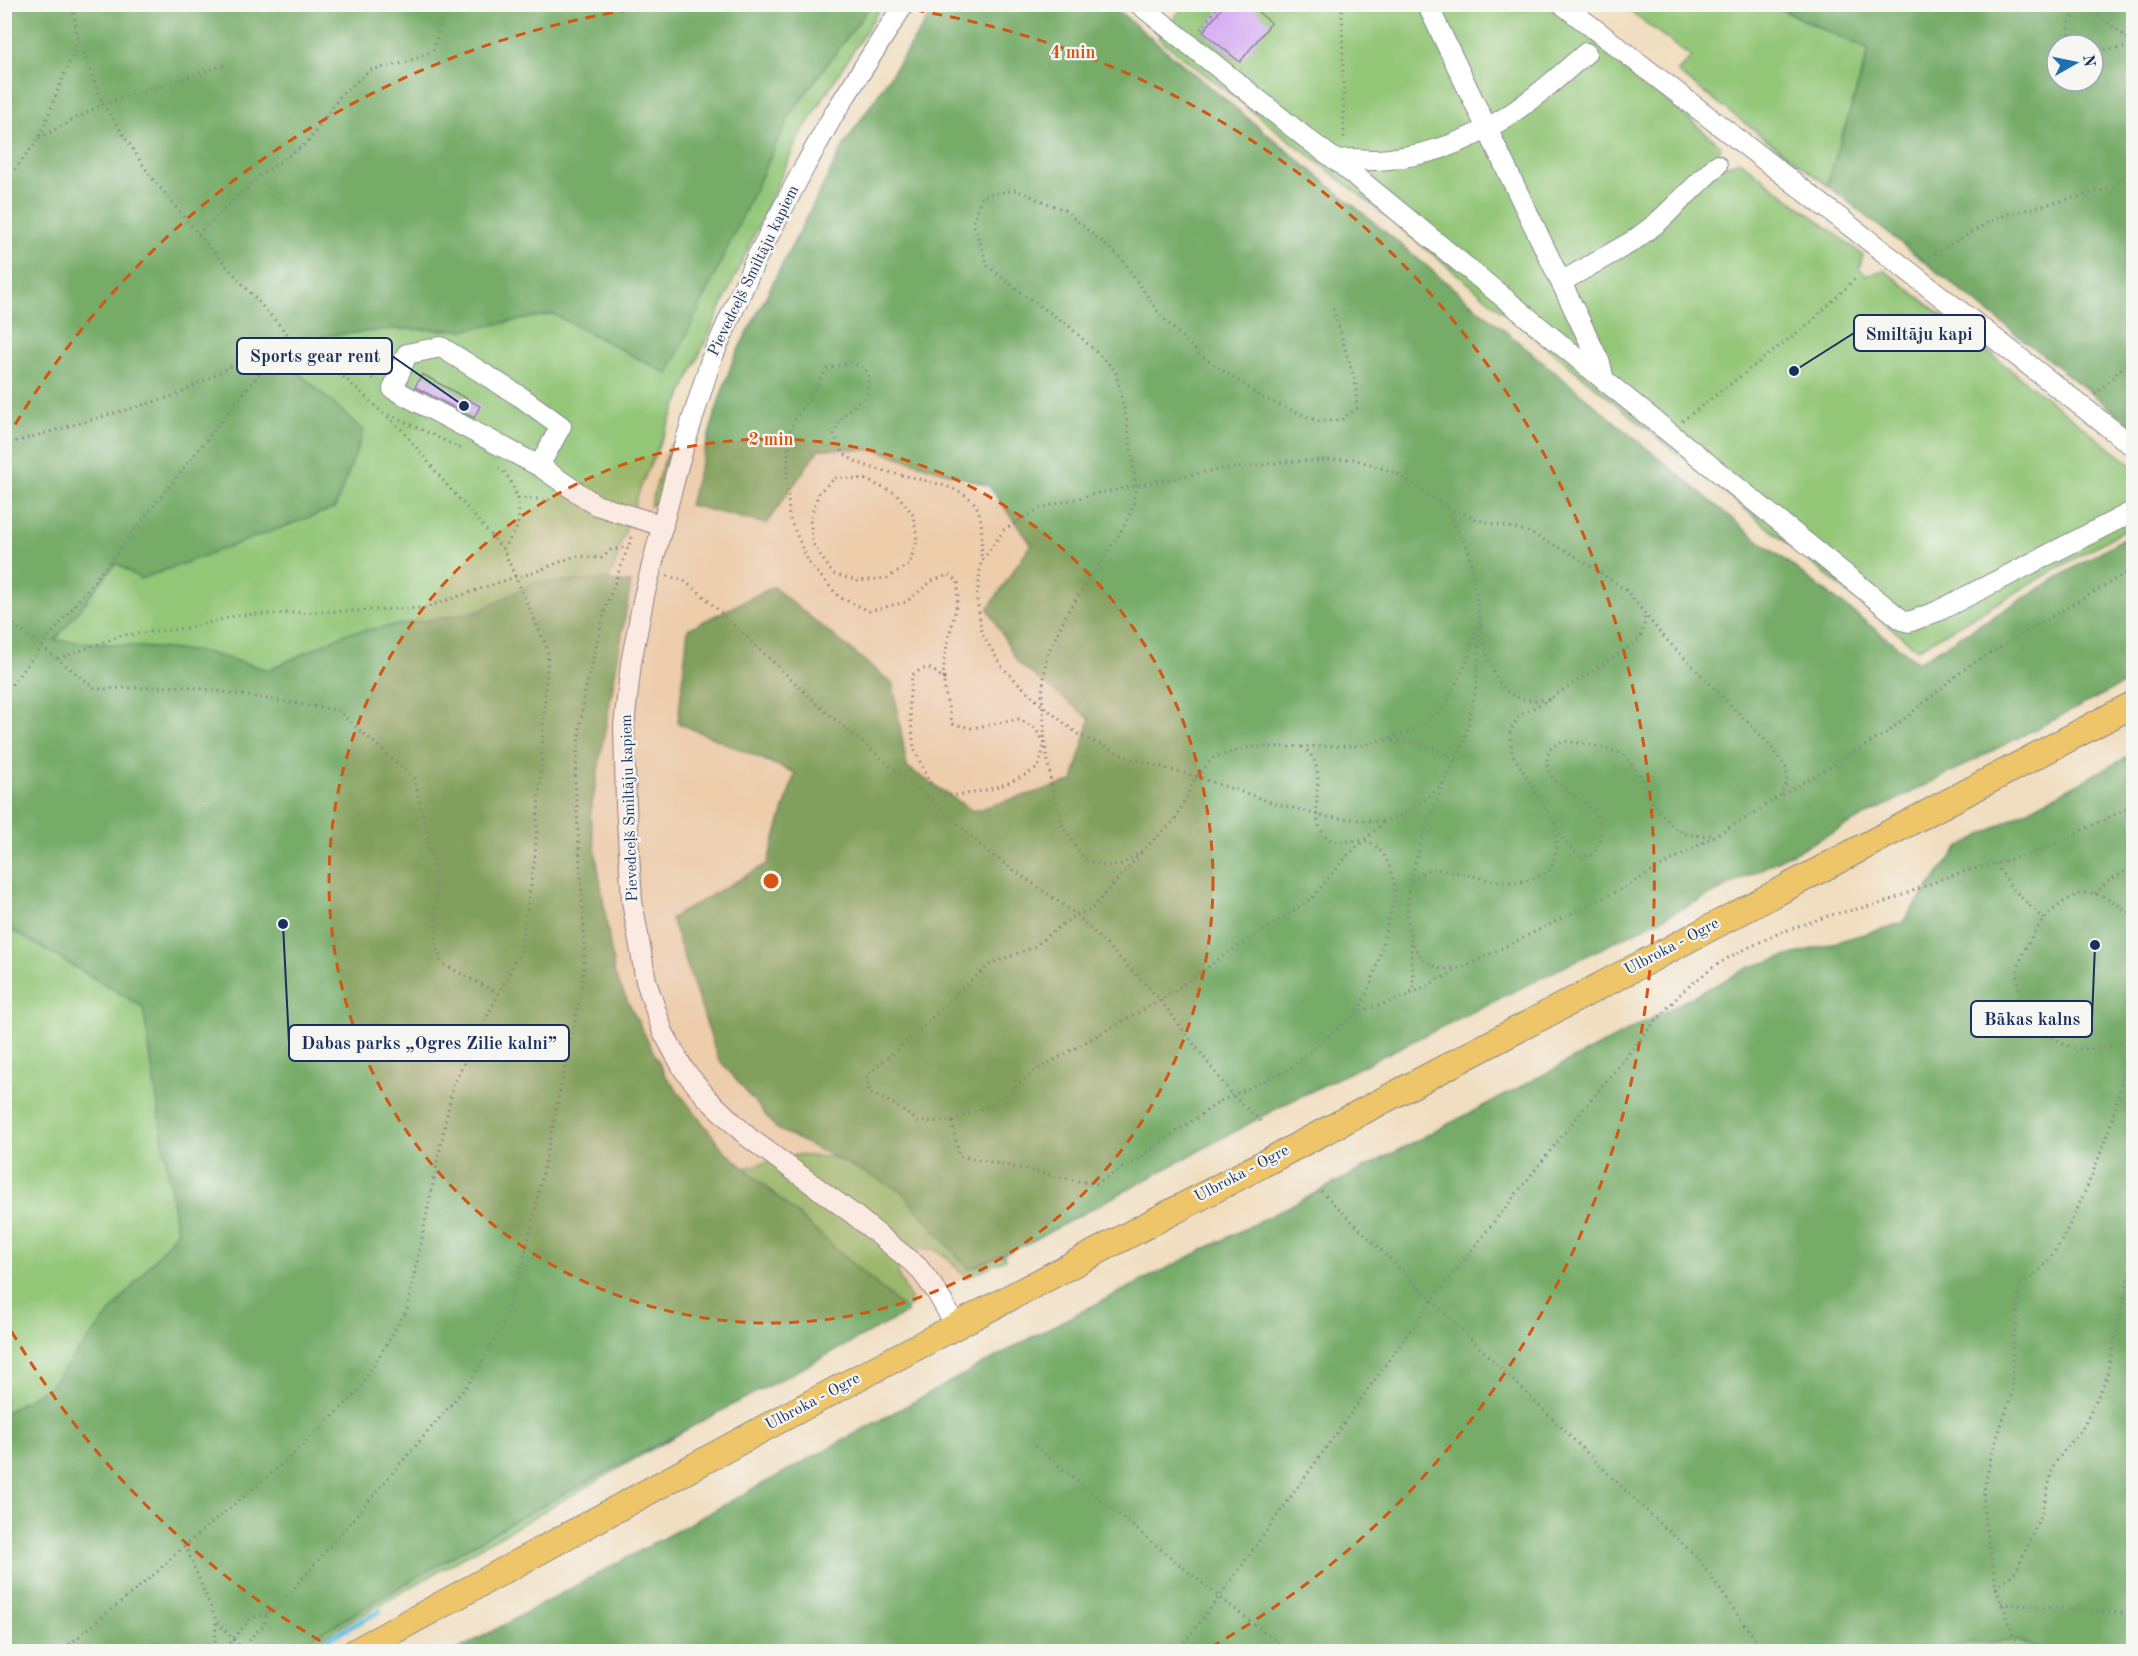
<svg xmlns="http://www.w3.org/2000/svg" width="2138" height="1656" font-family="'Old Standard TT',serif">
<rect width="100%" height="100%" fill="#f6f6f2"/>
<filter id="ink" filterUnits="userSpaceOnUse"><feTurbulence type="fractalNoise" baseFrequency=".0167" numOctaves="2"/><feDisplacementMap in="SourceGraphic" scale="12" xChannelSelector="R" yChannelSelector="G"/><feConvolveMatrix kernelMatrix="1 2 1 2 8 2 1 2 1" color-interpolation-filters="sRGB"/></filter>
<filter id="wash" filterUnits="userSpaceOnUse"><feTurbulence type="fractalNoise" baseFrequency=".008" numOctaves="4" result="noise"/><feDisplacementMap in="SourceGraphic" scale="24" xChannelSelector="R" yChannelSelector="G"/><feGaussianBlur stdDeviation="1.35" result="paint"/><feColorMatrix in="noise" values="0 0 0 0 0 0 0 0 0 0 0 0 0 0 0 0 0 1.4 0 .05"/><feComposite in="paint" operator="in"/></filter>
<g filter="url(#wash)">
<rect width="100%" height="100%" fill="#f1dec0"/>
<g fill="#93c677" stroke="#577a6a" stroke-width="1.5">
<path d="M5,5H882L800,135L700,353L641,486L618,551V556L600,601L554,1048L719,1174L796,1155L875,1160L995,1223L1005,1259L966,1278C943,1253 931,1235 899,1261L898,1274L913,1305L859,1331L299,1651L5,1652Z"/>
<path d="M1185,5H1547L1607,50L1721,146L1717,158L1726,166L1740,161L1863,255L1859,269L1866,275L1884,270L2133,466V525L1917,649L1365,199L1158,38Z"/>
<path d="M1622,5H1771L1869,50L1827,185L1677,72L1691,57Z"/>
<path d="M672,443L660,500L650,506L661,470Z"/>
<path d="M2016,1640L2045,1651L1923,1652L1967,1643Z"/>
</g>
<g fill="#76ab68" stroke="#486d63" stroke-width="1.5" fill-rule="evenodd">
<path d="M5,4L871,5L791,113L668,374L553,314L464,330L393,329L323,336L300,351L290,365L364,431L335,508L141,579L116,563L55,640L205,652L269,670L347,633L478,612L534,583L603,580L631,583L590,816L615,976L665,1075L723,1149L908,1312L519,1518L290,1651H5V1413L50,1386L177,1232L143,1007L5,926Z"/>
<path d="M937,5H1111L1748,532L1918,662L2133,532V679L1720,890L1285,1104L1027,1244L969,1269L900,1190L777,1129L718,1058L671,918L767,864L795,773L678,723L688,629L773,587L893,684L907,767L973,811L1073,781L1090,719L1018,663L988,609L1031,544L989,486L876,450L819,449L766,524L689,505L719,401L733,360L843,147Z"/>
<path d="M1771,5H2133V426L1827,185L1869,50ZM2057,45H2093V81H2057Z"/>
<path d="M2133,754V1650L2128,1652L2045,1651L2016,1640L1967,1643L1923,1652L456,1651L1047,1329L1345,1178L1750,967L1902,923L1959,847Z"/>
</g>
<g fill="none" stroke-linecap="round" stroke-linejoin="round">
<path stroke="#64c2e2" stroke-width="5" d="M304,1652L380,1611"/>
</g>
<g id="blocks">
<g fill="#d6aff3">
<path d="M1225,4H1249L1271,23L1240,62L1203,32Z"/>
<path d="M422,374L480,406L474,418L415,387Z"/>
</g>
</g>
</g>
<g filter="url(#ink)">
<use href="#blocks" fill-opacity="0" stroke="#86868f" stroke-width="1.5"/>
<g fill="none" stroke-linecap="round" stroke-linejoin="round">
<defs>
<g id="minor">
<path d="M904,4L834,114L805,166L755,261L711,360L679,462L644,596L631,663L624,726L626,805L632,901L646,981L663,1032L684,1070L708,1099L748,1137L853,1214L918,1267L936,1291L956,1326"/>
<path d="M1139,4L1306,138L1337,161C1349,157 1361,160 1374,160C1387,160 1402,157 1415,155C1488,140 1532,100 1586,53"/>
<path d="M1427,4L1600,363L1604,380"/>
<path d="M1562,4L1907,270L2134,447"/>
<path d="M1337,161L1604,380L1902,620L1909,622L1938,611L2134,511"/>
<path d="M1561,282L1633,241L1657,223L1717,165"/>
<path d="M539,466L561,426L521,397L441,347L407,354L393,389L539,466L596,505L663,526"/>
</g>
<path id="major" d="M355,1652L768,1426L956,1326L2134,704"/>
</defs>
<use href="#minor" stroke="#86868f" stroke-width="22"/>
<use href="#major" stroke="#86868f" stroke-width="28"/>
<g stroke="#86868f" stroke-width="3" stroke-dasharray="1.5 4.5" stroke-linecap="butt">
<path d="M1342,4L1344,141"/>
<path d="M2084,4L2134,43"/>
<path d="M1201,29L1220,4"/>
<path d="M2075,45L2072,43C2064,23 2070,19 2085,6"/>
<path d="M2093,51L2134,47"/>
<path d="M39,138L103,104L225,65"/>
<path d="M4,184L39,138L78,40"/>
<path d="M198,234L259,176L307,143L341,95L370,70L404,63L433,51L446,4"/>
<path d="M1924,260L1998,217L2104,190L2134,173"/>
<path d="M1333,309L1355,381L1357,408L1341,420L1317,421L1263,398L1199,354L1160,315L1122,259L1064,210L1016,190L982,195L973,223L988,266L1020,292L1069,326L1115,370L1127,421L1136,485L1132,511L1117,538L1067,613L1047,655L1042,693L1045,743L1052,788L1063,827L1084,858L1101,866L1122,864L1143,850L1175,820L1196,777L1214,757L1250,747L1360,746L1412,731L1443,710L1465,665L1478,624"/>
<path d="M302,343L376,380"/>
<path d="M2095,395L2134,356"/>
<path d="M389,414L464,450"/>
<path d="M1682,421L1811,322L1857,277"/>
<path d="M4,445L174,396L288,337"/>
<path d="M499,468C514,477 524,512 516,529C513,536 507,542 503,549"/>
<path d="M835,478L864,479L897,494L914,516L917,540L909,565L887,578L858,581L833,574L813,544L810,519L819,492Z"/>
<path d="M518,498L553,500"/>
<path d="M667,576L683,580L700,593L826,712L937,805L988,852L1076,914L1159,998L1233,1096L1264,1124"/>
<path d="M4,617L96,689L185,686L337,710L414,778L436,873V942L441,963L498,993"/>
<path d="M1481,625C1489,668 1497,708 1550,699L1639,640L1644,627L1645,615"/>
<path d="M58,659L123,635L187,628L239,615L424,608L515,577L530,574L575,556L601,558L611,550L628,547"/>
<path d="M945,680C931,668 929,664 912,675L909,704L914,748L929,782L947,796C983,793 1007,786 1038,768L1045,743L1035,728L1019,719L972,728L953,724C947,705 942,684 944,664C946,635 960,610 958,581L948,575L932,581L906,602L869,611L839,597L809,563L789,517L787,476L790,428L827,369L850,363L864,367L870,379L866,395L843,415L834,434C837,439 839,447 842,451C865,480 966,474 978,510C984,526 981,544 981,560"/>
<path d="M4,694L289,336"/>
<path d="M1550,699L1520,715L1510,731L1512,753L1564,840L1580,856L1593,855C1624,796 1547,802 1547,760C1547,756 1550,751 1551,747L1565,741L1593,745L1623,754L1639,774L1654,806L1673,827L1686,834L1700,836L1714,835"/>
<path d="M1386,740C1415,742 1430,744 1455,760"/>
<path d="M1302,747C1331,765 1309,803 1320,828C1333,855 1356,832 1373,844C1388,854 1396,881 1394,898C1393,907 1389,916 1387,925C1380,954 1373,985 1358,1011"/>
<path d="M1444,783C1427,826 1374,943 1439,968C1445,970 1455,968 1462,968L1627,886L1756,812L1781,795L1787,782V769L1769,744L1661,634L1626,590L1572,554L1526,531L1478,520L1447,507"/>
<path d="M1782,795L1888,732L1967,667L2134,568"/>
<path d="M1141,853L1090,911L1076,914L1032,948L992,963L951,998L922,1028L866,1076L870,1093L892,1103L919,1122L952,1121L959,1156C1005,1164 1049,1176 1095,1184L1138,1159L1219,1102L1287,1070L1358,1012L1407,996L1413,990V977L1410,939"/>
<path d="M1996,864L2011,887L2044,920"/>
<path d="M1412,881C1415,879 1419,875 1423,872C1431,868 1441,869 1450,871C1488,878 1517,894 1552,868L1557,847L1556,830"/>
<path d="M2095,894L2109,880L2134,867"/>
<path d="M2134,916C2119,907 2107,894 2090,893C2057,892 2021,943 2018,972C2015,1002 2046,1042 2075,1048C2090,1051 2118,1044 2134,1041"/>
<path d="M1411,994L1459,969"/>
<path d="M952,1121L998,1102L1035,1071L1172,993L1222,957L1311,899L1348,855L1384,822L1414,809L1445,782L1464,742L1476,689L1480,618L1468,549L1446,506L1398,474L1354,459L1285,462L1210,471L1095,494L1040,508L1004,530L981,562L977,600L982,634L1003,668L1037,701L1079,735L1127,757L1203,779L1271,802L1326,817L1384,822"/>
<path d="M1321,1191L1639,1504L1697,1557L1764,1652"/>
<path d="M1035,1446L1219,1597L1290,1652"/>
<path d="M185,1545L216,1620L215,1652"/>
<path d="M1996,1588L2017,1570L2042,1512L2054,1464L2084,1426L2106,1379L2129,1276L2134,1268"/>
<path d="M2001,1604L2134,1614"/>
<path d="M217,1622L245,1652"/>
<path d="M60,1652L155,1574L185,1545L284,1463L356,1394L407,1310L453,1085L520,951L535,858L548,650L503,549L446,484L402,430L327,362L289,336L198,234L149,174L103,104L78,39L72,4"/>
<path d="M222,1652L251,1618L267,1613"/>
<path d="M245,1652L252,1636L264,1625L267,1613L279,1606L471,1381L502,1326L521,1269L531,1228L580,997L584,966V930L575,778L580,726L585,692L606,606L633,534"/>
<path d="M1177,1652L1219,1597L1432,1300L1566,1131L1652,1025L1683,991L1713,967L1733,955L1779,933L1831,915L1883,903L1949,876L2037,852L2134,805"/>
<path d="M2018,1652L2011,1627L1996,1588L1983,1507L1984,1490L1991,1456L2013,1390L2012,1344L2017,1320L2019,1286C2023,1280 2029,1280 2034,1275C2038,1272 2043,1267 2047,1262C2064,1240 2075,1214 2086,1189C2107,1139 2122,1097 2127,1042"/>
</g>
<use href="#minor" stroke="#fff" stroke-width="20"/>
<use href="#major" stroke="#eec569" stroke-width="26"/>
</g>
</g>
<circle cx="771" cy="881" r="442" fill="#d45514" fill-opacity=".12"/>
<g fill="none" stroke="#d45514" stroke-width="3" stroke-dasharray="10 8">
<circle cx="771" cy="881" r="442"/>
<path d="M336 1650A883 883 0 0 1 6 1322M6 440A883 883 0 0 1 663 5M879 5A883 883 0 0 1 1206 1650"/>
</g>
<g text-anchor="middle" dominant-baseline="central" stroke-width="4.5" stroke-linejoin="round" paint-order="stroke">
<g font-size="16" fill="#1b2f5e" stroke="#f6f6f2">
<text transform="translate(754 271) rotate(-64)">Pievedceļš Smiltāju kapiem</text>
<text transform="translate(630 808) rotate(-92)">Pievedceļš Smiltāju kapiem</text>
<text transform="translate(1672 947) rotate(-28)">Ulbroka - Ogre</text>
<text transform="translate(1242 1174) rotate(-28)">Ulbroka - Ogre</text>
<text transform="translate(813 1402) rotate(-28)">Ulbroka - Ogre</text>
</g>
</g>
<circle cx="771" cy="881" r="9" fill="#d45514" stroke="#f6f6f2" stroke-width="3"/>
<g font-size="18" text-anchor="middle" font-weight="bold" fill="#d45514" stroke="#f6f6f2" stroke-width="4.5" stroke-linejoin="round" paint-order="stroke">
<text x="1073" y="58">4 min</text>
<text x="771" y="445">2 min</text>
</g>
<path fill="none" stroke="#1b2f5e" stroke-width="2" d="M1794 371L1854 333M464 406L392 356M2095 945L2092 1019M283 924L289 1043"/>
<g fill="#1b2f5e" stroke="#f6f6f2" stroke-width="2">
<circle cx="1794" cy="371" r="6"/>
<circle cx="464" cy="406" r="6"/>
<circle cx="2095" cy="945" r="6"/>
<circle cx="283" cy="924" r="6"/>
</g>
<g fill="#f6f6f2" stroke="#1b2f5e" stroke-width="2">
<rect x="1854" y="315" width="131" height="36" rx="6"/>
<rect x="237" y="338" width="155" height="36" rx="6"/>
<rect x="1971" y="1001" width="121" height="36" rx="6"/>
<rect x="289" y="1025" width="280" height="36" rx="6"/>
</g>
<g font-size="18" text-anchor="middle" font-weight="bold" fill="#1b2f5e">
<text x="1919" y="340">Smiltāju kapi</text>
<text x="315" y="362">Sports gear rent</text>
<text x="2032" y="1025">Bākas kalns</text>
<text x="429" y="1049">Dabas parks „Ogres Zilie kalni”</text>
</g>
<rect width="2138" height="1656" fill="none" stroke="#f6f6f2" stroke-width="24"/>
<g transform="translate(2075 63) rotate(81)"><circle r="28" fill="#f6f6f2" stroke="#9ea6b7" stroke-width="1.5"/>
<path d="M0-4.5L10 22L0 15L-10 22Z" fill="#1f6fb2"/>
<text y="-9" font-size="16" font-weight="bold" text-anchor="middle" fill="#1b2f5e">N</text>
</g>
</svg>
